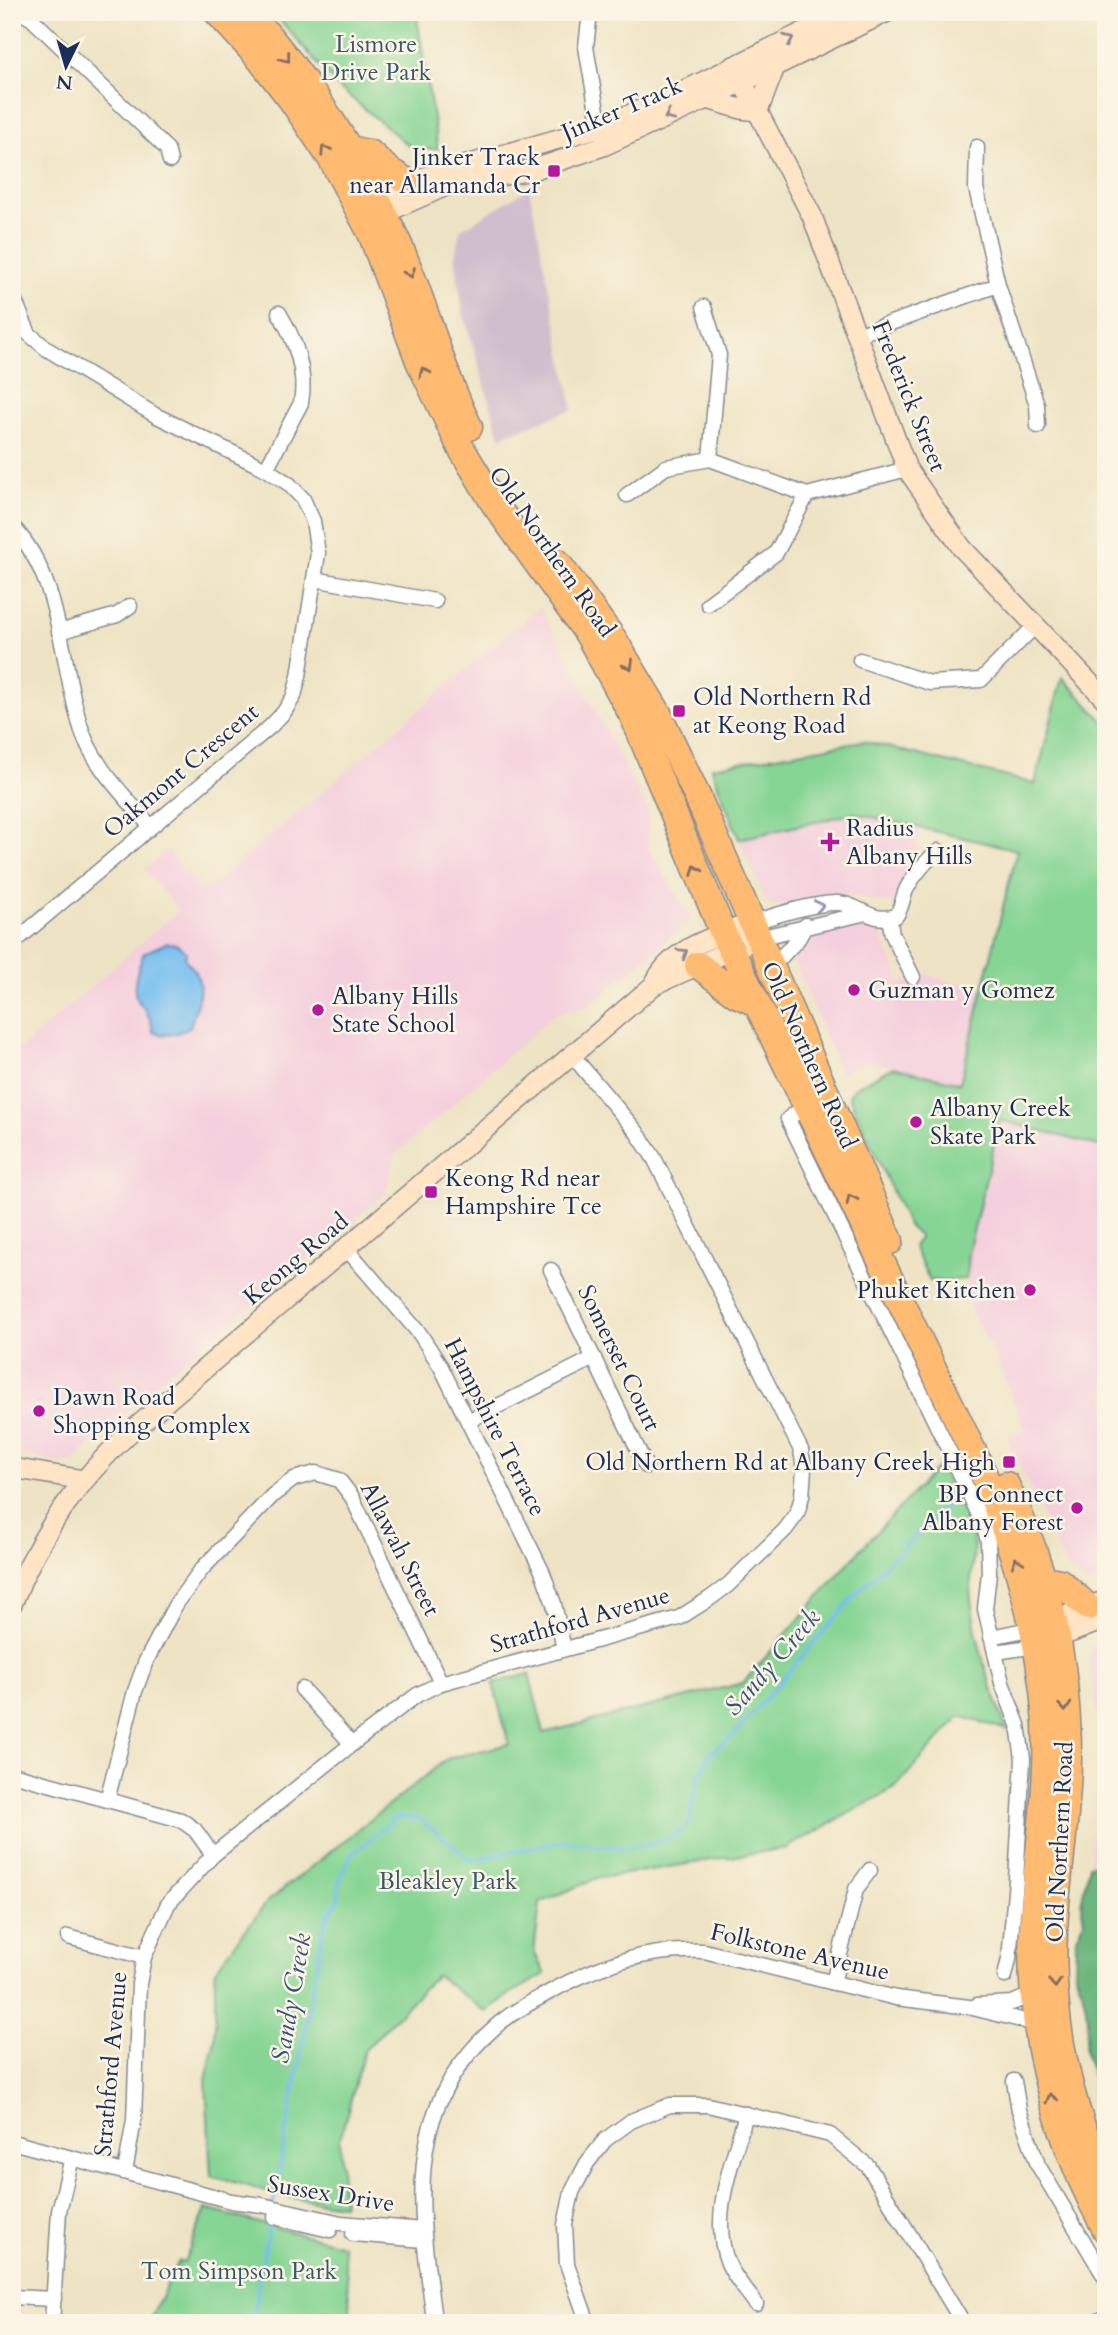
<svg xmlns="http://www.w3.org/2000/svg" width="1118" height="2335" font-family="Cardo,serif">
<rect width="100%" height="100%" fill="#fcf5e5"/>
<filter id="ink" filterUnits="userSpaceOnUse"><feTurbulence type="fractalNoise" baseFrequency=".0143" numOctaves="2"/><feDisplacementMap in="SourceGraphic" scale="14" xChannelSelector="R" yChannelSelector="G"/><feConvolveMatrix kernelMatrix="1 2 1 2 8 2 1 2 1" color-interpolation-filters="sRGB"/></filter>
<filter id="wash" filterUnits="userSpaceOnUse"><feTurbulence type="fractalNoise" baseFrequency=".00686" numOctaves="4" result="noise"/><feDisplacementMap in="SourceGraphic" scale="28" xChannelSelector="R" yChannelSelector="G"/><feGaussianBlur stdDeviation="1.57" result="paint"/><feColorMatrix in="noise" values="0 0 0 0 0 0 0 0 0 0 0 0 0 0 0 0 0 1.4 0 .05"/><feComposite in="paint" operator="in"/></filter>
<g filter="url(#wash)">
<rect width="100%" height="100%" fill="#eee4c5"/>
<g fill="#f4cfdd">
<path d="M540,607L649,812L648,848L692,919L588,1006L555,1014L396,1154L385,1194L116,1417L74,1462L61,1464L12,1451V1056L179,910L145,870L167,850L204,892Z"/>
<path d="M855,813L921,829L907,883L902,884L891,904L836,893L777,906L766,902L739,839Z"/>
<path d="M859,923L878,927L901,983L922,974L982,989L960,1084L868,1060L841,1073L793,960L811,935Z"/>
<path d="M1000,1120L1106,1148V1576L1086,1584L1066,1566L1007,1437L1025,1429L989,1343L973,1317L967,1297L966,1279L968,1253Z"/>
<path d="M1106,1636V2111L1092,2074L1081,1946L1102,1742L1089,1663L1091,1651L1096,1642Z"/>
</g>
<path fill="#d0bdcd" d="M529,188L573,409L500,437L463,312L455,258L460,230Z"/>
<g fill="#87d594" stroke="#518279" stroke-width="2">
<path d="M273,12H416L438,149H413L337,86Z"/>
<path d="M1062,677L1106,724V1148L1000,1120L968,1253L966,1279L930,1281L913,1246L920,1237L908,1226L849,1096L854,1088L893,1067L960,1083L1017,850L855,813L739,839L711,767L863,741L1035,784Z"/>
<path d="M938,1467C949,1485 970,1520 973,1540C976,1560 968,1581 971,1600C977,1648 990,1686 1007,1730L960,1716L895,1788L786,1848L594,1879L540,1903L534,1952L545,1974L510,1994L486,2012L436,1975L364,2051L340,2139L343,2205L292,2198L211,2176L206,2081L215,2038V1970L267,1902L447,1759L509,1744L493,1683L529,1674L544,1733L743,1683L859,1551Z"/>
<path d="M206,2209L343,2245L352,2323H148L179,2261L184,2262Z"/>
</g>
<path fill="#6db67e" stroke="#44726e" stroke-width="2" d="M1101,1863L1106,1877V2014L1095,2049L1106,2068V2112L1087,2058L1085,2048L1088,2018L1082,1989L1075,1973L1076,1937L1084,1921L1081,1904L1089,1865Z"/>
<path fill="#78bff0" stroke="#4a77a7" stroke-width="2" d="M166,943L176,944L186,952L185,960C210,980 197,1001 190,1027C176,1035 167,1037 153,1032C152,1019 146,1011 139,1002C129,990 139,966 144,953Z"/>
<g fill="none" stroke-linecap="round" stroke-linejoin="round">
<g stroke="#78bff0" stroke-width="3.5">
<path d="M273,2205L325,1921L338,1900L340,1877L351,1855L396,1817L420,1819L471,1860L565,1841L621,1848L647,1845L676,1836L689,1823L696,1783L709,1754L733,1736L858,1592L953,1499"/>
<path d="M252,2323L270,2219"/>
</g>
</g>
</g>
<g filter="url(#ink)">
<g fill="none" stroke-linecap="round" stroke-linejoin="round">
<defs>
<g id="street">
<path d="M20,12L31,18L167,149L170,161"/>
<path d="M590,12L586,47L601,134"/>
<path d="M977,147L976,188L998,285L1037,405L1038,426"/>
<path d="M12,294L29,334L47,349L155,415L266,469L289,484L303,499L313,521L318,553L314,579L299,676L294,696L284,712L271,726L12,944"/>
<path d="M704,307L719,355L710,459"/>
<path d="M857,335L998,285"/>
<path d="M266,469L301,403C307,372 295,339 279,313"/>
<path d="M627,495L666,467L710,459L807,495L907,469"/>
<path d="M12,526C63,579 60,665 82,731C95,768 126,797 150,826"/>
<path d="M314,579L435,601"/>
<path d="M708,604L776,553L807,495"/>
<path d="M59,632L117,615L130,606"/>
<path d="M860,660L930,683L981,680L1034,627"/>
<path d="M889,918L892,934L913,977"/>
<path d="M751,923C773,916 816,902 838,903C860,904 870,924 896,916C902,908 902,899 906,890C913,876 927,859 939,851"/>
<path d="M758,938L862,914"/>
<path d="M771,968L798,939L806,925"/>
<path d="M806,1105L788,1119L957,1467L983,1524L988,1541L989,1573L985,1609L1002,1683L1018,1725L1023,1759L1016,1880L1009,1959L1005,1976"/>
<path d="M346,1248L420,1334L441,1367L542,1571L554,1604L564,1649"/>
<path d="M551,1270L646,1466"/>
<path d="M468,1421L594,1358"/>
<path d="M991,1637L1034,1628"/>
<path d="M995,1652L1037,1646"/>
<path d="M302,1689L352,1744"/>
<path d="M12,1774L181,1820L195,1830L213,1855"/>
<path d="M107,1800L135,1691L146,1661L176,1604L202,1569L273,1495L294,1479L316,1473L339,1480L352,1497L441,1683"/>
<path d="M68,1937L144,1957"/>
<path d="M833,1983L856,1889L870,1870"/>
<path d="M977,2005L1012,2003L1034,1994"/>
<path d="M1014,2081L1019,2110L1038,2165L1106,2279"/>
<path d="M746,2114C733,2161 709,2216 728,2263C734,2278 747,2291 756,2304"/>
<path d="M12,2142L231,2201L262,2205L341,2223L423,2230"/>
<path d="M125,2172L134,2120L139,1984L144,1957L168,1904L213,1855L352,1744L417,1695L441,1683L679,1618L709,1599L728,1585L785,1530L797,1514L802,1496L804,1469L801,1450L654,1158L636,1131L571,1054"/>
<path d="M275,2217L330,2230"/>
<path d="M353,2234L424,2240"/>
<path d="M12,2297L54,2299"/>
<path d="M52,2323L59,2211L72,2158"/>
<path d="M435,2323C431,2304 430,2284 427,2265C416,2172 419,2093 495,2027C510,2013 530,2003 548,1993C600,1964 645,1949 704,1951L896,1998L969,2007L1037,2024"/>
<path d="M588,2323L567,2264L565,2225L572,2192L587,2163L605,2140L631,2121L670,2105H708L830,2135L868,2166L963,2323"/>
<path d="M1095,2323L1106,2317"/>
</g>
<g id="secondary">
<path d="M734,66L812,216L907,469L962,548L1106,700"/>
<path d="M707,99L741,109L758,111L775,67"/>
<path d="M367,205L425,177L600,127L678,94L844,12"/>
<path d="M373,218L446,186L532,170L603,146L707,99L887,12"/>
<path d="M654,985C669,948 716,936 751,923"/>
<path d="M12,1468L84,1480"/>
<path d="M12,1604C37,1538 76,1483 127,1435L654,985L758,938"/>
<path d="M1041,1625L1106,1600"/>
<path d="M1044,1643L1106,1619"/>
</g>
<g id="highway">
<path d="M217,12L260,59L291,99L332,160L371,233L419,361L461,448L494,503L588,634L634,718L723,933L982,1470C1016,1553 1041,1635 1046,1725C1049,1793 1036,1859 1033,1926C1027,2035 1055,2135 1106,2230"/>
<path d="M248,12C310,81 360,159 398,243C425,303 440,368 469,427"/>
<path d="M350,149L371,154L388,170L410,183"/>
<path d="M557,562L614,640L658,713L698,798L890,1241"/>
<path d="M698,965L736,994L756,1003"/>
<path d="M1006,1485C1048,1572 1068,1659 1068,1757C1068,1816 1057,1873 1054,1932C1050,2018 1068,2106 1106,2184"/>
<path d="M1044,1579L1060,1582L1088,1607"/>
</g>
</defs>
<use href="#street" stroke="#848a92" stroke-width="17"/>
<use href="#secondary" stroke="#848a92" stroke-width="22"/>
<use href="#highway" stroke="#848a92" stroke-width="29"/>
<use href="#street" stroke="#fff" stroke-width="14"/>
<use href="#secondary" stroke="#ffe4c6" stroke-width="19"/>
<use href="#highway" stroke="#ffbb71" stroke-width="26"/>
</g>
<defs><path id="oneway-chevron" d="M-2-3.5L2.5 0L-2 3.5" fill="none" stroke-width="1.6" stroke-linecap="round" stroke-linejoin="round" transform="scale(1.75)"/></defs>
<g stroke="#8d8a92">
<use href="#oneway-chevron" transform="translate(789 39) rotate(-26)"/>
<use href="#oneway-chevron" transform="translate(669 116) rotate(155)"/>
<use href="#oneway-chevron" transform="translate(683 953) rotate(-32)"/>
</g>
<g stroke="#826e67">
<use href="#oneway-chevron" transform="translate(286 58) rotate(52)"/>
<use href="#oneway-chevron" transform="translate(325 150) rotate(-123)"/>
<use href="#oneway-chevron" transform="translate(410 273) rotate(69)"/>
<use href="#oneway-chevron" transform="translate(424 372) rotate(-113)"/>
<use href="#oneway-chevron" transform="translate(629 665) rotate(59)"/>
<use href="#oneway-chevron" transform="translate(696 870) rotate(-113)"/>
<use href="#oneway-chevron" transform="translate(851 1199) rotate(-116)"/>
<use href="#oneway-chevron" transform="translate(1017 1562) rotate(-108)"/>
<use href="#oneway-chevron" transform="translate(1065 1707) rotate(85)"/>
<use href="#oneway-chevron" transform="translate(1055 1983) rotate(87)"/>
<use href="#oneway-chevron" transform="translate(1051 2098) rotate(-105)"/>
</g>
<use stroke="#8d97ae" href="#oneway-chevron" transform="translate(819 906) rotate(-12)"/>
</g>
<g fill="#b5179e" stroke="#fcf5e5" stroke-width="2.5">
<rect x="547" y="164" width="14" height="14" rx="3.5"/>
<rect x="672" y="704" width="14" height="14" rx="3.5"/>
<path d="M826.5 831.5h7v7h7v7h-7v7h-7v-7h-7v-7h7z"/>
<circle cx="854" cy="990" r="7"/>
<circle cx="318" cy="1010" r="7"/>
<circle cx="916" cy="1122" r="7"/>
<rect x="424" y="1185" width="14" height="14" rx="3.5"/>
<circle cx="1030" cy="1290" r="7"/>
<circle cx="39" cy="1411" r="7"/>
<rect x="1002" y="1455" width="14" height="14" rx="3.5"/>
<circle cx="1077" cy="1508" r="7"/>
</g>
<g text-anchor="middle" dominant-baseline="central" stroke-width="5" stroke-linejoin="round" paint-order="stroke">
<g font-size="24" fill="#36586c" stroke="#fcf5e5">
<text x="376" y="44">Lismore<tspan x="376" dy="28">Drive Park</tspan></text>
<text x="448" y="1881">Bleakley Park</text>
<text x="239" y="2271">Tom Simpson Park</text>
</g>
<g font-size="24" fill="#1b2f5e" stroke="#fcf5e5">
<text transform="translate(622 109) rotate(-23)">Jinker Track</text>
<text transform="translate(909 396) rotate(68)">Frederick Street</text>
<text transform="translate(552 552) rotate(55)">Old Northern Road</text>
<text transform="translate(181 771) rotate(-40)">Oakmont Crescent</text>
<text transform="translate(809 1055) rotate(66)">Old Northern Road</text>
<text transform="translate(296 1259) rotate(-40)">Keong Road</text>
<text transform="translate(619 1358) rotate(64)">Somerset Court</text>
<text transform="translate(495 1427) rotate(63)">Hampshire Terrace</text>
<text transform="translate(400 1549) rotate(63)">Allawah Street</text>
<text transform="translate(580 1620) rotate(-16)">Strathford Avenue</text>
<text transform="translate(1060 1842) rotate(-87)">Old Northern Road</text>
<text transform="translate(800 1952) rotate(13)">Folkstone Avenue</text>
<text transform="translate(111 2064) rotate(-85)">Strathford Avenue</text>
<text transform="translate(331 2194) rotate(9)">Sussex Drive</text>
</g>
<g font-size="24" fill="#1b2f5e" stroke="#fcf5e5" text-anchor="start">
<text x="540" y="157" text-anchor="end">Jinker Track<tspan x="540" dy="28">near Allamanda Cr</tspan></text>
<text x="693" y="697">Old Northern Rd<tspan x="693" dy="28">at Keong Road</tspan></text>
<text x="846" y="828">Radius<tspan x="846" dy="28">Albany Hills</tspan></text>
<text x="868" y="990">Guzman y Gomez</text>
<text x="332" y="996">Albany Hills<tspan x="332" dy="28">State School</tspan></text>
<text x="930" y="1108">Albany Creek<tspan x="930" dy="28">Skate Park</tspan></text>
<text x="445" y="1178">Keong Rd near<tspan x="445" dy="28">Hampshire Tce</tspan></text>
<text x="1016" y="1290" text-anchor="end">Phuket Kitchen</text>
<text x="53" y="1397">Dawn Road<tspan x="53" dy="28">Shopping Complex</tspan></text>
<text x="995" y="1462" text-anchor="end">Old Northern Rd at Albany Creek High</text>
<text x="1063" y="1494" text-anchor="end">BP Connect<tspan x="1063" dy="28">Albany Forest</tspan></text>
</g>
<g font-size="26" font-style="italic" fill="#325382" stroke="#fcf5e5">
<text transform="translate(772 1662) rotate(-49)">Sandy Creek</text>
<text transform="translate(291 1998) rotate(-80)">Sandy Creek</text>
</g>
</g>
<rect width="1118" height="2335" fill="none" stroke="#fcf5e5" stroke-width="42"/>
<g transform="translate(66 66) rotate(185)" stroke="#fcf5e5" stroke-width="5" paint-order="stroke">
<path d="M0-5L12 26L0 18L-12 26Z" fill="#1b2f5e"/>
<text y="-10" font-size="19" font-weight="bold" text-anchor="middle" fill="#1b2f5e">N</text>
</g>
</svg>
